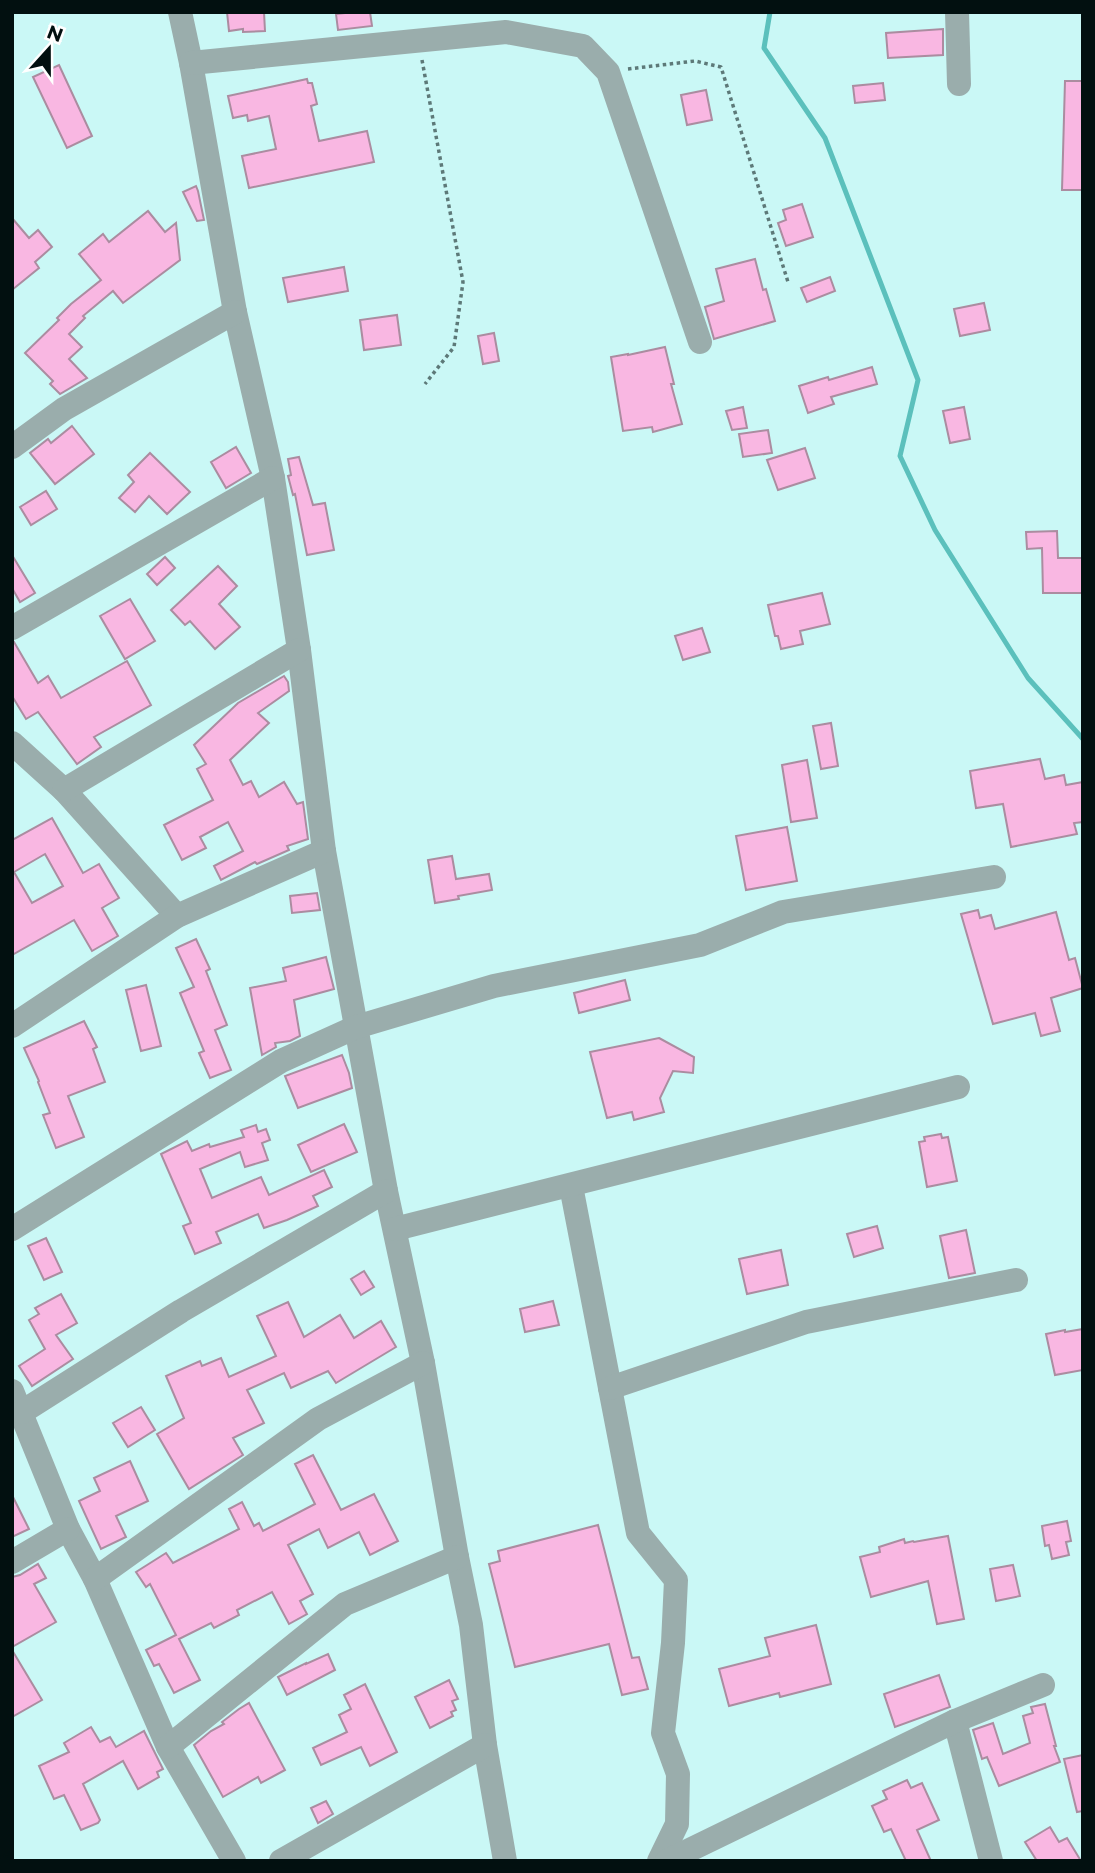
<svg xmlns="http://www.w3.org/2000/svg" width="1095" height="1873" font-family="Montserrat,sans-serif">
<rect width="100%" height="100%" fill="#caf8f6"/>
<g fill="none" stroke-linecap="round" stroke-linejoin="round">
<path stroke="#5bc0bc" stroke-width="5" d="M770,12L764,48L825,138L918,380L900,456L935,530L1028,678L1083,739"/>
</g>
<g fill="#f9b7e2" stroke="#ab8ca0" stroke-width="2" fill-rule="evenodd">
<path d="M227,12H264L265,31L243,32V29L229,31Z"/>
<path d="M354,12H370L372,26L338,30L336,14Z"/>
<path d="M943,29V55L888,58L886,33Z"/>
<path d="M59,65L92,136L67,148L33,77Z"/>
<path d="M307,79L308,83H312L317,104L311,106L319,141L367,131L374,162L249,188L242,156L276,149L269,116L248,121L247,115L233,118L228,96Z"/>
<path d="M1065,81H1083V190H1062Z"/>
<path d="M883,83L885,100L855,103L853,86Z"/>
<path d="M706,90L712,120L687,125L681,95Z"/>
<path d="M196,186L198,191L204,220L197,221L183,192Z"/>
<path d="M802,204L813,237L786,246L778,223L786,220L783,210Z"/>
<path d="M148,211L165,232L176,223L180,260L123,303L113,291L83,316L85,318L69,334L82,347L69,359L87,378L60,394L50,384L53,381L25,353L59,320L57,318L71,304L101,280L79,254L103,234L109,242Z"/>
<path d="M12,218L29,238L38,230L52,247L35,262L39,268L12,290Z"/>
<path d="M755,259L763,290L766,289L775,321L714,339L705,307L724,301L716,269Z"/>
<path d="M344,267L348,291L288,302L283,278Z"/>
<path d="M830,277L835,291L807,302L801,288Z"/>
<path d="M984,303L990,330L960,336L954,309Z"/>
<path d="M397,315L401,345L364,350L360,320Z"/>
<path d="M494,333L499,361L483,364L478,336Z"/>
<path d="M665,347L674,384H671L682,424L653,432L652,427L623,431L611,357L628,354V355Z"/>
<path d="M872,367L877,384L831,397L834,404L808,413L799,386L828,377L829,380Z"/>
<path d="M743,407L747,428L732,430L726,411Z"/>
<path d="M964,407L970,439L950,443L943,411Z"/>
<path d="M72,426L94,454L55,484L30,453L48,439L51,443Z"/>
<path d="M768,430L772,453L743,457L739,434Z"/>
<path d="M236,447L251,473L226,488L211,462Z"/>
<path d="M805,448L815,478L778,490L767,460Z"/>
<path d="M150,453L190,492L167,514L149,496L135,512L119,498L134,482L128,475Z"/>
<path d="M299,457L313,505L325,503L334,550L307,555L295,494L293,495L288,476L291,475L288,459Z"/>
<path d="M46,491L57,509L31,525L20,507Z"/>
<path d="M1057,531L1058,558H1083V593H1043L1042,548L1027,549L1026,532Z"/>
<path d="M12,555L35,593L20,602L12,588Z"/>
<path d="M165,557L175,568L157,585L147,574Z"/>
<path d="M218,566L237,586L219,604L240,627L215,649L190,621L185,625L171,610Z"/>
<path d="M822,593L830,624L800,631L803,644L781,649L778,636H775L768,605Z"/>
<path d="M130,599L155,641L125,659L100,616Z"/>
<path d="M702,628L710,652L683,660L675,636Z"/>
<path d="M14,642L38,683L48,676L61,698L127,661L151,705L94,737L101,747L77,764L38,712L26,719L12,696V643Z"/>
<path d="M284,676L288,682L289,691L258,713L269,723L230,760L243,785L251,781L259,797L284,782L297,804L303,802L308,839L287,846L289,850L257,864L255,862L221,880L214,866L243,851L228,822L200,837L206,848L182,860L164,825L213,800L197,769L206,764L194,745L238,703Z"/>
<path d="M831,723L838,766L821,769L813,726Z"/>
<path d="M1040,759L1045,779L1064,775L1066,785L1083,782V822L1074,823L1077,834L1011,847L1003,804L976,808L970,771Z"/>
<path d="M807,760L817,818L791,822L782,765Z"/>
<path d="M52,818L83,873L99,864L119,898L102,908L118,936L92,951L74,920L12,955V840ZM45,854L63,886L32,903L14,872Z"/>
<path d="M787,827L797,881L746,890L736,836Z"/>
<path d="M452,856L456,879L489,874L492,890L458,896L459,899L435,903L428,860Z"/>
<path d="M317,893L320,910L292,913L290,896Z"/>
<path d="M978,910L980,918L991,915L995,929L1056,912L1069,960L1075,958L1083,988L1051,998L1060,1031L1041,1036L1035,1013L993,1024L961,914Z"/>
<path d="M196,939L210,969L206,971L227,1025L215,1030L231,1070L210,1078L199,1053L204,1051L180,993L194,987L176,948Z"/>
<path d="M326,957L334,989L294,1000L300,1036L290,1041L275,1043L276,1047L262,1055L250,988L286,981L283,968Z"/>
<path d="M625,980L630,1000L579,1013L574,993Z"/>
<path d="M146,985L161,1046L141,1051L126,990Z"/>
<path d="M84,1021L97,1047L93,1049L105,1082L68,1096L84,1137L56,1148L43,1115L50,1113L38,1082L39,1081L24,1048Z"/>
<path d="M659,1038L694,1057L693,1073L673,1071L660,1098L664,1112L634,1120L632,1112L607,1118L590,1052Z"/>
<path d="M342,1055L349,1073L352,1088L298,1108L285,1076Z"/>
<path d="M344,1124L357,1152L311,1172L298,1145Z"/>
<path d="M256,1125L258,1132L266,1129L270,1140L262,1143L268,1160L245,1167L240,1152L200,1169L212,1198L261,1177L269,1195L324,1170L332,1187L313,1196L318,1206L287,1220L264,1228L258,1214L216,1232L221,1243L195,1254L183,1226L191,1223L161,1154L187,1141L192,1151L209,1144L210,1147L244,1137L241,1130Z"/>
<path d="M941,1134L942,1138L948,1137L957,1181L927,1187L919,1142L925,1141L924,1137Z"/>
<path d="M877,1226L883,1248L854,1257L847,1234Z"/>
<path d="M966,1230L975,1273L949,1278L940,1236Z"/>
<path d="M46,1238L62,1272L44,1280L28,1246Z"/>
<path d="M781,1250L788,1285L747,1294L739,1259Z"/>
<path d="M364,1271L374,1287L361,1295L351,1279Z"/>
<path d="M61,1294L77,1323L56,1335L73,1359L32,1386L19,1366L45,1349L29,1320L39,1314L35,1308Z"/>
<path d="M553,1301L559,1325L525,1332L520,1309Z"/>
<path d="M288,1302L304,1337L340,1315L354,1338L381,1321L396,1347L336,1383L328,1371L291,1388L284,1373L247,1390L264,1423L233,1438L243,1455L189,1489L157,1434L184,1418L166,1376L200,1361L202,1366L221,1358L229,1377L276,1356L257,1316Z"/>
<path d="M1083,1329V1370L1055,1375L1046,1334L1065,1330V1332Z"/>
<path d="M141,1407L155,1430L128,1447L113,1423Z"/>
<path d="M313,1455L341,1510L374,1494L398,1541L370,1555L359,1532L328,1548L319,1529L288,1545L313,1594L300,1601L307,1614L289,1624L272,1592L237,1610L239,1615L214,1628L211,1623L179,1639L200,1680L174,1693L159,1664L154,1666L146,1650L176,1635L150,1584L146,1587L136,1572L166,1553L173,1563L239,1529L229,1509L242,1502L254,1526L259,1523L263,1531L315,1504L295,1464Z"/>
<path d="M130,1461L148,1501L116,1516L126,1537L101,1549L79,1501L100,1491L94,1478Z"/>
<path d="M12,1495L29,1529L12,1537Z"/>
<path d="M1067,1521L1071,1541L1066,1542L1069,1555L1052,1559L1049,1545L1045,1546L1042,1526Z"/>
<path d="M598,1525L632,1658L639,1657L648,1689L622,1695L609,1644L515,1667L489,1564L500,1561L498,1551Z"/>
<path d="M948,1536L964,1619L937,1624L928,1581L871,1597L860,1557L880,1552L879,1547L904,1539L905,1543L913,1541L914,1542Z"/>
<path d="M38,1564L46,1578L34,1584L56,1622L12,1647V1577L20,1575Z"/>
<path d="M1013,1565L1020,1596L996,1601L990,1569Z"/>
<path d="M816,1625L831,1684L780,1697L779,1693L729,1706L719,1669L770,1656L765,1638Z"/>
<path d="M12,1650L42,1700L12,1717Z"/>
<path d="M328,1654L335,1670L287,1695L278,1677L306,1663V1664Z"/>
<path d="M939,1675L950,1707L895,1727L884,1694Z"/>
<path d="M449,1680L458,1699L452,1701L456,1710L451,1712L453,1716L430,1728L415,1697Z"/>
<path d="M365,1684L397,1752L370,1766L361,1747L321,1765L313,1748L347,1732L339,1715L351,1709L344,1695Z"/>
<path d="M249,1703L285,1770L261,1783L258,1777L223,1797L194,1745L211,1731L224,1724L222,1722L239,1709Z"/>
<path d="M1045,1704L1056,1746H1054L1060,1762L999,1786L987,1757L982,1759L973,1730L993,1723L1003,1754L1030,1743L1023,1716L1033,1713L1031,1707Z"/>
<path d="M91,1727L100,1742L110,1737L116,1747L144,1731L163,1769L157,1772L159,1777L138,1789L123,1761L83,1784L100,1820L98,1823L81,1830L64,1795L54,1799L39,1766L69,1752L64,1743Z"/>
<path d="M1083,1755V1811L1077,1812L1064,1759Z"/>
<path d="M907,1780L911,1788L922,1783L939,1820L917,1830L931,1861H906L891,1829L884,1832L872,1806L887,1799L883,1791Z"/>
<path d="M326,1801L333,1814L318,1823L311,1808Z"/>
<path d="M1050,1827L1059,1842L1067,1838L1081,1861H1037L1025,1842Z"/>
</g>
<g fill="none" stroke-linecap="round" stroke-linejoin="round">
<g stroke="#5d7978" stroke-width="3.5" stroke-dasharray="3.5 3.5" stroke-linecap="butt">
<path d="M422,60L463,282L454,347L425,384"/>
<path d="M628,69L695,61L721,67L788,282"/>
</g>
<g stroke="#9aadac" stroke-width="24">
<path d="M180,12L191,63L235,312L273,478L299,650L324,851L386,1191L423,1363L457,1557L471,1625L485,1745L505,1861"/>
<path d="M957,12L959,84"/>
<path d="M191,63L506,32L583,46L608,72L700,342"/>
<path d="M12,447L64,409L235,312"/>
<path d="M12,628L273,478"/>
<path d="M12,743L64,790L177,916"/>
<path d="M64,790L299,650"/>
<path d="M12,1026L177,916L324,851"/>
<path d="M571,1186L638,1533L676,1580L673,1643L663,1733L678,1774L677,1824L659,1861"/>
<path d="M12,1229L281,1061L356,1027L494,986L700,945L783,912L994,877"/>
<path d="M395,1229L958,1087"/>
<path d="M610,1388L806,1322L1016,1280"/>
<path d="M12,1391L68,1529L95,1579L168,1747L234,1861"/>
<path d="M22,1412L181,1311L386,1191"/>
<path d="M12,1562L68,1529"/>
<path d="M95,1579L318,1419L423,1363"/>
<path d="M955,1721L991,1861"/>
<path d="M168,1747L345,1604L457,1557"/>
<path d="M281,1861L485,1745"/>
<path d="M667,1861L955,1721L1043,1685"/>
</g>
</g>
<rect width="1095" height="1873" fill="none" stroke="#021010" stroke-width="28"/>
<g transform="translate(49 49) rotate(21)" stroke="#ffffff" stroke-width="5" paint-order="stroke">
<path d="M0-5L12 26L0 18L-12 26Z" fill="#021010"/>
<text y="-10" font-size="19" font-weight="bold" text-anchor="middle" fill="#021010">N</text>
</g>
</svg>
